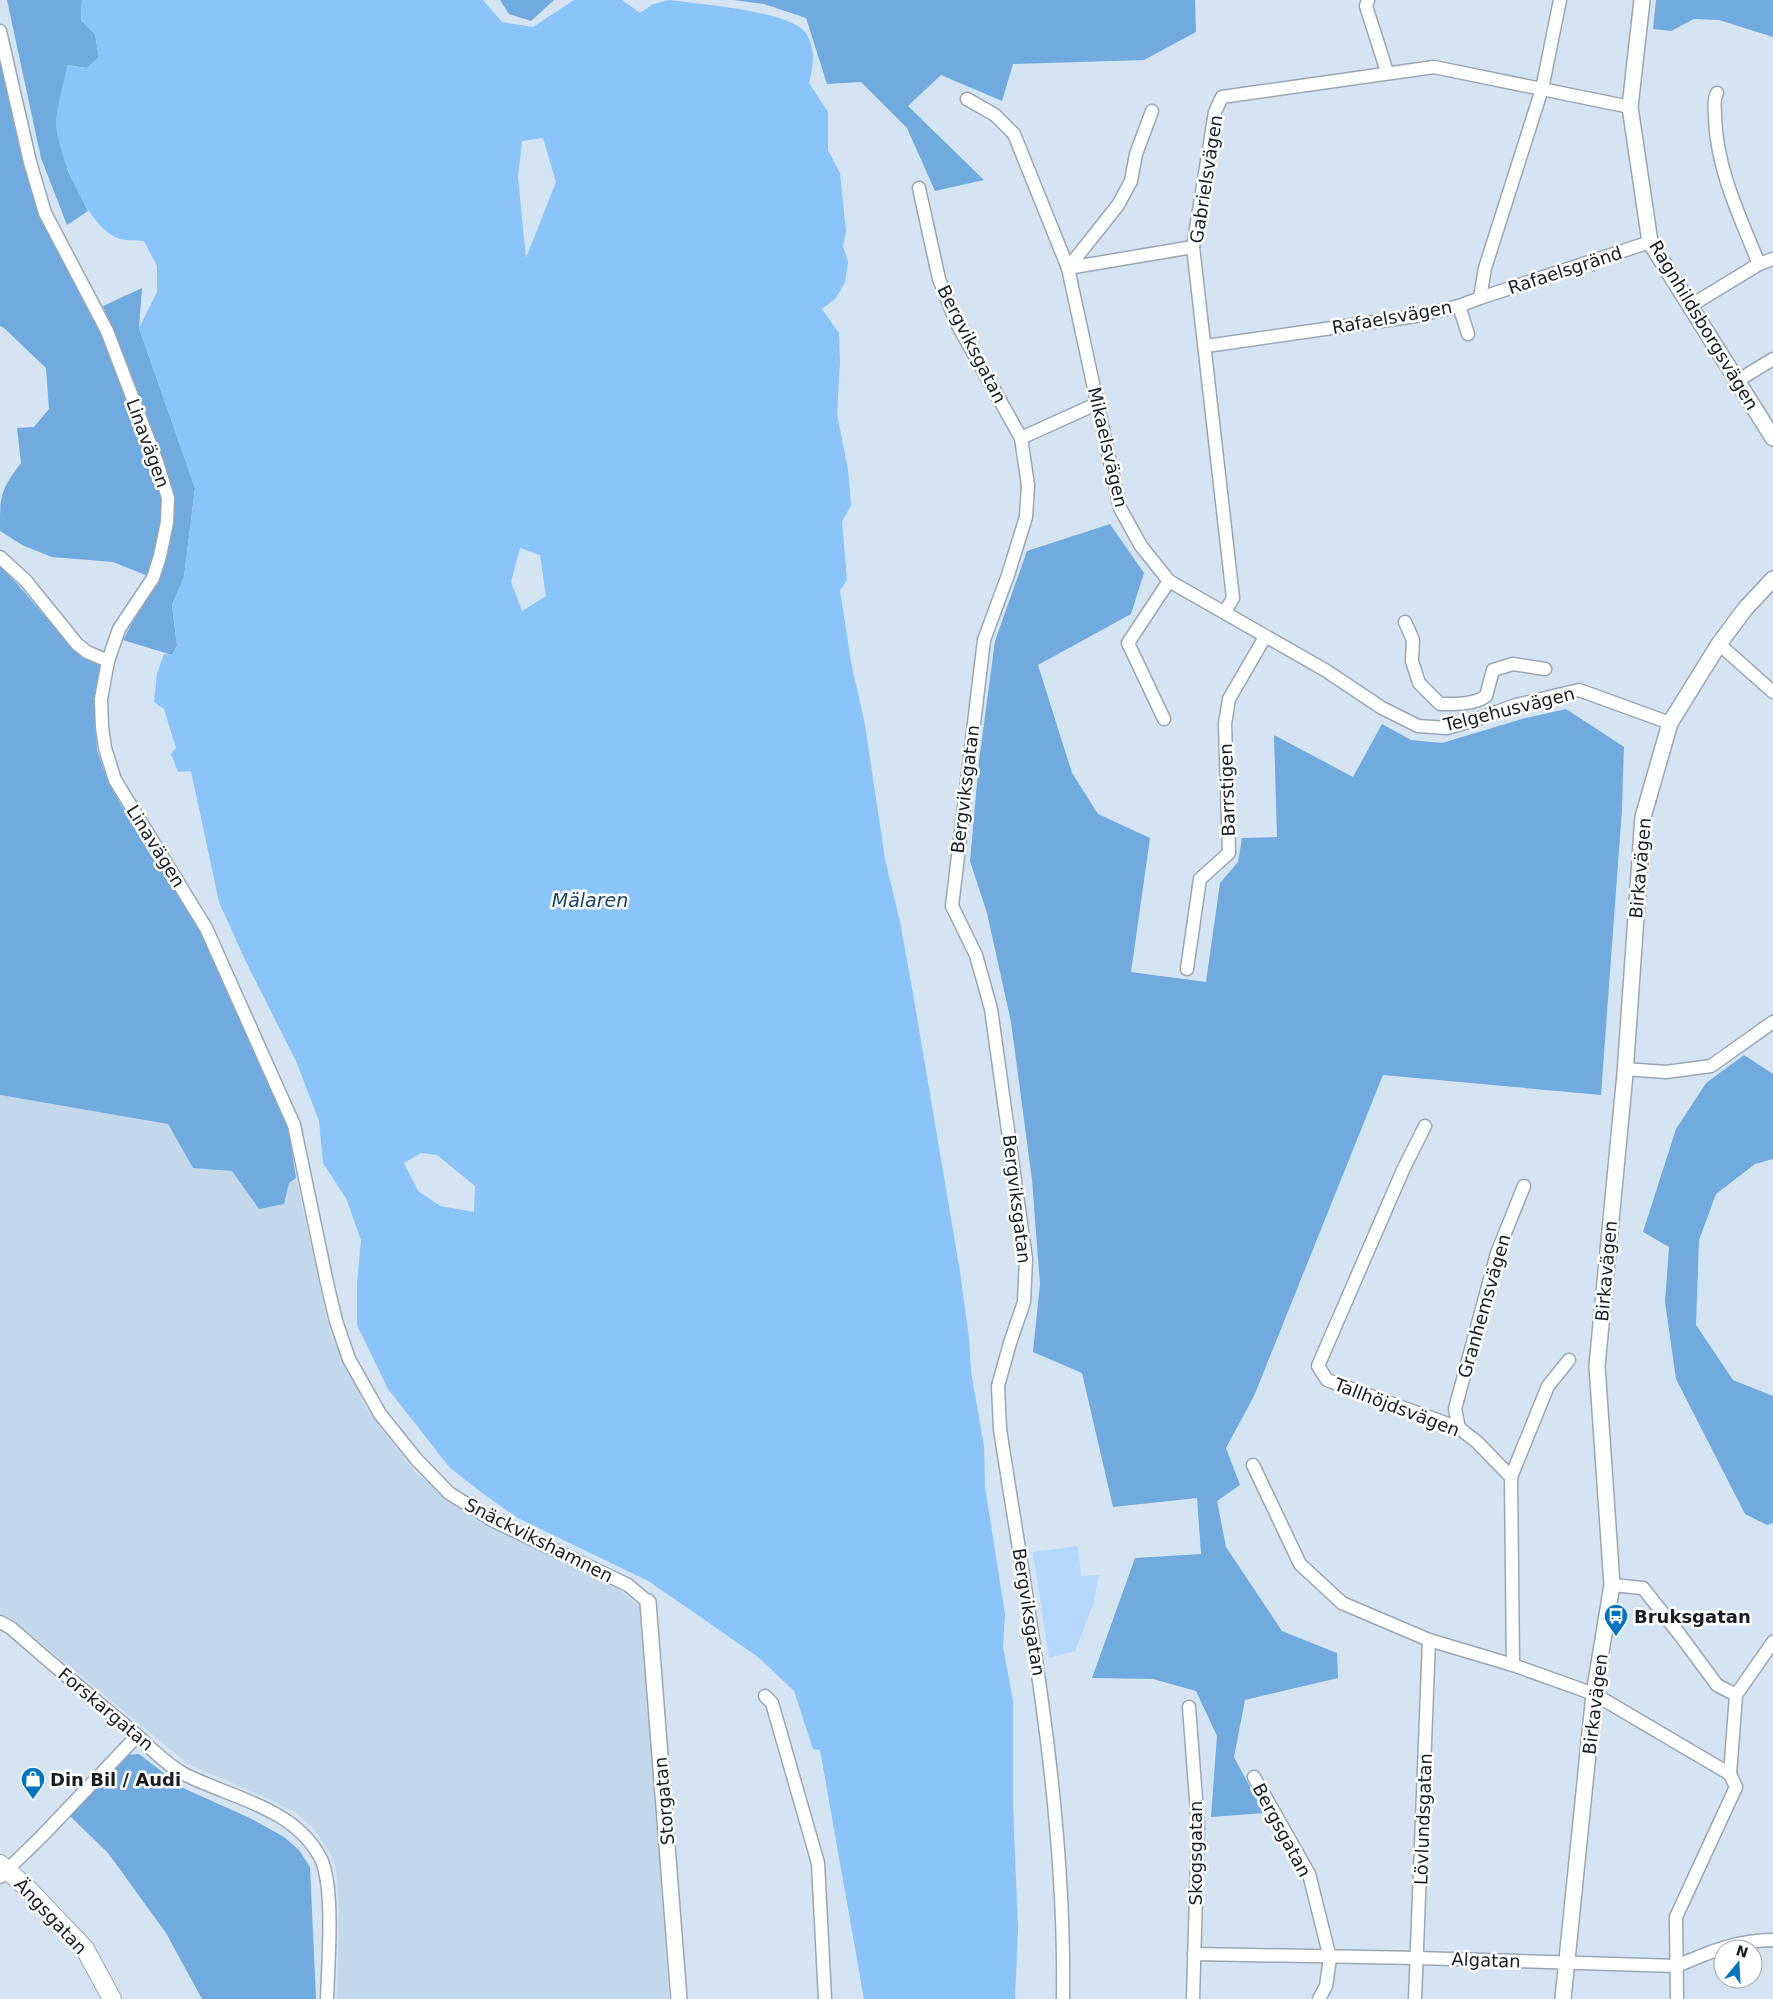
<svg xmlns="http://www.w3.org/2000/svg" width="1773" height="1999" font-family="'DejaVu Sans',sans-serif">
<rect width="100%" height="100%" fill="#d5e4f3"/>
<path fill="#c4d8ec" d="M0,1095L168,1124L193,1168L232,1171L259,1209L289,1183L296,1178L331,1335L366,1408L414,1471L475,1520L616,1587L643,1609L669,1999H337L339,1909L336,1868L330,1853L312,1827L298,1814L267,1798L188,1764L12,1619L0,1614Z"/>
<path fill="#b3d8fb" d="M1078,1546L1081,1576L1099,1575L1094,1602L1075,1651L1049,1658L1033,1552Z"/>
<g fill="#70aadf">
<path d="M7,0H82L81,20L95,34L99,57L87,68L67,65V169L88,211L67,225L41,158Z"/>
<path d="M500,0H554L531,21L509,14Z"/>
<path d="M733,0H1195L1196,32L1144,60L1013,64L1002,101L941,75L908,106L984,180L935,191L907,128L861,82L827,84L806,18L764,4Z"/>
<path d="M1656,0H1773V37L1719,20L1694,19L1671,31L1653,29Z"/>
<path d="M0,31L45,213L107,331L168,498L153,578L113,562L52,557L24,546L0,531C0,495 0,491 21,463L17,428L34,427L49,409L46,368L4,328L0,326Z"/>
<path d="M142,288L139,328L195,488L184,577L172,605L177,646L172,655L123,640L140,608L157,581L171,541V485L103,306Z"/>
<path d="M1110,524L1144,573L1131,614L1038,665L1072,773L1098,814L1150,838L1131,972L1206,982L1220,883L1238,862L1242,838L1277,837L1274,735L1353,777L1382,724L1411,740L1442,743L1522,719L1566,709L1624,747L1622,809L1601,1095L1383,1075L1254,1396L1226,1448L1240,1485L1217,1501L1226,1547L1282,1631L1337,1653L1338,1678L1245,1700L1234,1757L1264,1813L1211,1817L1217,1736L1196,1691L1153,1679L1092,1678L1135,1558L1201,1554L1197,1498L1113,1507L1082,1373L1033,1352L1040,1284L1032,1180L1011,1022L987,913L970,861L979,761L995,641L1027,551Z"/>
<path d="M0,566L19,586L74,650L101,666L94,703L97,750L109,784L148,851L192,914L288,1125L296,1178L289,1183L284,1204L259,1209L232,1171L193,1168L168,1124L0,1095Z"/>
<path d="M1744,1055L1773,1074V1159L1755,1164L1716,1194L1699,1240L1696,1325L1733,1380L1773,1396V1523L1767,1525L1745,1514L1676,1379L1665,1302L1669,1247L1643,1232L1676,1129L1706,1083Z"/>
<path d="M139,1754L183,1788L252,1819L284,1837L299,1850L310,1867L316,1999H202L166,1933L108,1853L70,1816L128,1755Z"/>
</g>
<path fill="#8ac4fb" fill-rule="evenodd" d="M82,0H483L502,22L533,27L574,0H622L640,13L653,4L669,0C697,4 795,11 807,35C816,51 813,67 809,83L828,112V150L840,173L846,232L843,246L848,262L845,282L836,298L822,309L839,333L840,362L837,414L848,470L851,505L842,522L847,580L840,590L851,662L865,725L885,859L900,922L912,988L960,1272L969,1338L971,1372L984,1446L985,1487L1005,1614L1003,1647L1013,1701V1806L1018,1929L1015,1999H864L820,1750L813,1749L794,1691L758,1657L650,1582L518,1518L485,1495L450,1468L388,1389L357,1325V1283L361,1240L346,1198L323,1163L319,1121L296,1061L245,960L219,902L191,771L178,772L171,754L176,748L164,709L154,702L157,673L164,654L172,655L177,646L172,605L184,577L195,488L139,328L157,292V266L144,241C136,240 125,241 117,238C86,224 60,158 56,126C55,113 65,79 67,65L87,68L99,57L95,34L81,20ZM543,138L556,182L526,258L518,177L522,141ZM520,548L540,555L546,596L522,611L511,582ZM421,1153L437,1155L475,1186L474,1212L440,1206L418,1191L404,1163Z"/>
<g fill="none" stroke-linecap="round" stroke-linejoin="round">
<defs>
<g id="minor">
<path d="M1368,0L1366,6L1387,72"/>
<path d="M0,31L30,162L45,213L107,331L157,462L168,498L167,522L160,556L153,578L119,629L108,661L101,699L102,727L105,748L115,780L206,928L294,1125L327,1283L336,1321L349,1359L380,1414L417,1460L449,1493L492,1520L628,1585L648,1602"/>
<path d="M1717,93C1713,100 1715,108 1715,116C1716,168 1740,217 1759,264"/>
<path d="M967,99L995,115L1014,134L1068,268L1120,508L1141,546L1169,581L1325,670L1382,708L1418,726L1447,728L1475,720L1516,705L1579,690L1670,723"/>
<path d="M919,188L939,279L956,322L1021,438L1028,485L1026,517L1008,575L984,640L952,906L976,955L991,1009L1026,1259L1024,1302L1010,1343L998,1386L1000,1429C1029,1618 1066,1807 1063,1999"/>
<path d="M1068,268L1118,205L1131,181L1136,154L1152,111"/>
<path d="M1068,268L1193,247"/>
<path d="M1480,298L1650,242"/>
<path d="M1459,306L1468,334"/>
<path d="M1690,306L1759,264L1773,259"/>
<path d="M1206,346L1416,316L1459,306L1480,298L1485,268L1542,89L1560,0"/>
<path d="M1737,381L1773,359"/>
<path d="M1021,438L1096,404"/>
<path d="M0,557L26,581L77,644L87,652L108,661"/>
<path d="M1225,612L1233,598L1193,247L1215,112L1222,97L1434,67L1630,107"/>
<path d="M1405,622L1413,640L1412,661L1419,683L1440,704C1454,704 1474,705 1486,696L1493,670L1513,664L1545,669"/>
<path d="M1719,644L1773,692"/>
<path d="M1164,719L1128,643L1169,581"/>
<path d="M1187,969L1200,879L1229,853L1225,724L1229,699L1265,637"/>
<path d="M1625,1069L1666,1072L1711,1066L1773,1022"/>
<path d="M1425,1126L1403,1170L1318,1366L1327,1380L1459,1428L1477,1442L1511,1477L1513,1665"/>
<path d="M1459,1428L1455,1409L1497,1253L1524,1186"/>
<path d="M1253,1465L1300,1564L1342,1603L1429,1640L1513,1665L1594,1694L1730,1774"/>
<path d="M1511,1477L1548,1386L1569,1360"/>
<path d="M1612,1585L1643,1588L1680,1635L1717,1685L1736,1695"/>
<path d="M0,1622L11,1628C51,1663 91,1697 132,1731C148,1745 165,1764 184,1774C231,1798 293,1807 320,1857C335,1884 328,1965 327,1999"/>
<path d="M765,1696L772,1703L818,1863L825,1999"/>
<path d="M1189,1707L1198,1826L1193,1999"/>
<path d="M1254,1777L1309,1874L1330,1958L1326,1986L1319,1999"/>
<path d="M0,1877L42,1836L137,1736"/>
<path d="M1194,1954L1418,1958L1677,1966C1709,1952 1738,1940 1773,1940"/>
<path d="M1415,1999L1429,1640"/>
<path d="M1677,1999L1676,1917L1736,1787L1730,1774L1736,1695L1773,1642"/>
</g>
<g id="tertiary">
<path d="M1642,0L1630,107L1650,242L1773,438"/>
<path d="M648,1602L679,1999"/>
<path d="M1563,1999L1594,1694L1612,1585L1597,1366L1625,1074L1643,817L1670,723L1719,644L1745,609L1773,579"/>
</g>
<path id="secondary" d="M0,1864L25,1886L85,1949L112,1999"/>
</defs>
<use href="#minor" stroke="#99a7b5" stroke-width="15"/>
<use href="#tertiary" stroke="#99a7b5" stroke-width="18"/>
<use href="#secondary" stroke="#99a7b5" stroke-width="20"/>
<use href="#minor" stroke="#fff" stroke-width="12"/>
<use href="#tertiary" stroke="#fff" stroke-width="15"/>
<use href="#secondary" stroke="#fff" stroke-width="18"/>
</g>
<defs>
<symbol id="bus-pin" viewBox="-11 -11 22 30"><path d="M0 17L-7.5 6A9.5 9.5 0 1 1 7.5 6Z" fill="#0375bf" stroke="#fff"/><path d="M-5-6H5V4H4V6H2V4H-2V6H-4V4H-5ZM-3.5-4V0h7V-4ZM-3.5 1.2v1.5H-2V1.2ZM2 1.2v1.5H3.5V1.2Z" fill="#fff"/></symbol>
<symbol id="shop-pin" viewBox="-11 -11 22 30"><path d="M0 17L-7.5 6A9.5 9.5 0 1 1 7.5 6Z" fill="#0375bf" stroke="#fff"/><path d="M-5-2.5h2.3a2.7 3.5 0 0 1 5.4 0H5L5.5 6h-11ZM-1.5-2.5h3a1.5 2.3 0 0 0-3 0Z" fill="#fff"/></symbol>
</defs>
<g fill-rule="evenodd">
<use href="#bus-pin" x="1602" y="1602" width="28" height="38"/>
<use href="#shop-pin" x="19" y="1765" width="28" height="38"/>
</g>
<g text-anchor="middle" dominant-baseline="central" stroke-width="5" stroke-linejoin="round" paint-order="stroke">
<g font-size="18" fill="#181d22" stroke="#fff">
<text transform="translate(1206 179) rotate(-81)">Gabrielsvägen</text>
<text transform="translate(1565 270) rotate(-18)">Rafaelsgränd</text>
<text transform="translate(1392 317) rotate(-10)">Rafaelsvägen</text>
<text transform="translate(1704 325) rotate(59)">Ragnhildsborgsvägen</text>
<text transform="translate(972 344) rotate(63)">Bergviksgatan</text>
<text transform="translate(148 443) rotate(70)">Linavägen</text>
<text transform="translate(1108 447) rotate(77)">Mikaelsvägen</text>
<text transform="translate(1509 709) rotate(-14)">Telgehusvägen</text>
<text transform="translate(965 789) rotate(-83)">Bergviksgatan</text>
<text transform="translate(1227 790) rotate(-92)">Barrstigen</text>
<text transform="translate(156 846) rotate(58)">Linavägen</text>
<text transform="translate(1640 868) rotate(-85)">Birkavägen</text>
<text transform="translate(1017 1199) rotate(83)">Bergviksgatan</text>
<text transform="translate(1606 1271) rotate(-85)">Birkavägen</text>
<text transform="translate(1484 1306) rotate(-74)">Granhemsvägen</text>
<text transform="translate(1397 1407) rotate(21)">Tallhöjdsvägen</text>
<text transform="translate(539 1540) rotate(27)">Snäckvikshamnen</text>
<text transform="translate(1029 1612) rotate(81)">Bergviksgatan</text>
<text transform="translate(1595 1704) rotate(-83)">Birkavägen</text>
<text transform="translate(106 1709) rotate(40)">Forskargatan</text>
<text transform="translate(664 1801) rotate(-95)">Storgatan</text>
<text transform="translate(1423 1819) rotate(-88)">Lövlundsgatan</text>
<text transform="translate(1282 1830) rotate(62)">Bergsgatan</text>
<text transform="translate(1195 1853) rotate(-90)">Skogsgatan</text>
<text transform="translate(51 1916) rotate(47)">Ängsgatan</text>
<text transform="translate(1486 1960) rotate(2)">Algatan</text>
</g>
<g font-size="18" font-weight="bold" fill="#181d22" stroke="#fff" text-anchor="start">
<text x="1634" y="1616">Bruksgatan</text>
<text x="50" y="1779">Din Bil / Audi</text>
</g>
<g font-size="19" font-style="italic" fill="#1a4468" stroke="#fff">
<text x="590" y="900">Mälaren</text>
</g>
</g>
<g transform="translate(1738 1964) rotate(18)"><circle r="24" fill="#ffffff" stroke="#a3a5a7"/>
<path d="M0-4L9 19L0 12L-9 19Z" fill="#0375bf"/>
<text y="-8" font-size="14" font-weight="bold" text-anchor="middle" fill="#181d22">N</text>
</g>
</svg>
